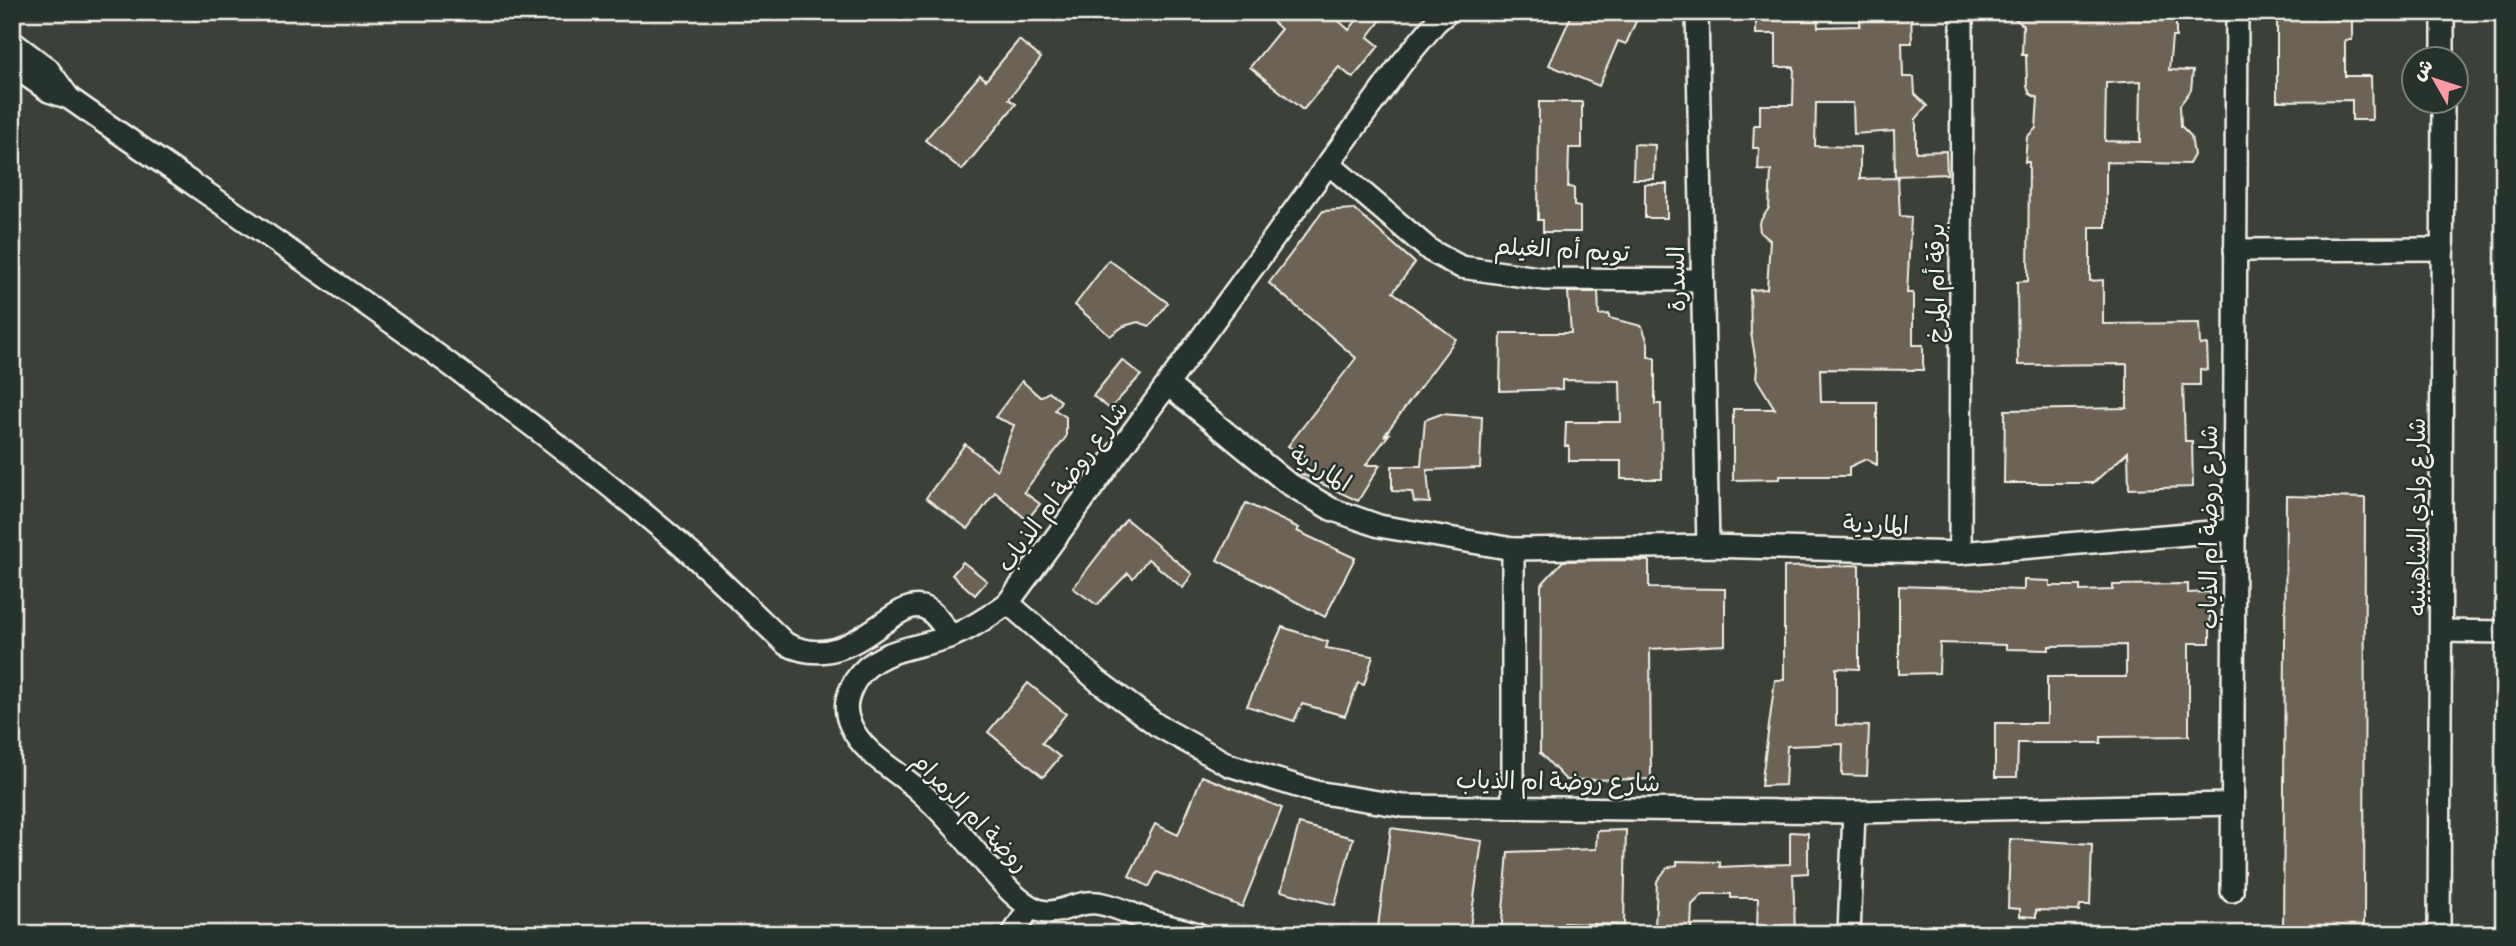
<svg xmlns="http://www.w3.org/2000/svg" width="2516" height="946" font-family="Itim,'Playpen Sans Arabic',sans-serif">
<rect width="100%" height="100%" fill="#3b4139"/>
<filter id="ink" filterUnits="userSpaceOnUse"><feTurbulence type="fractalNoise" baseFrequency=".0143" numOctaves="2"/><feDisplacementMap in="SourceGraphic" scale="14" xChannelSelector="R" yChannelSelector="G"/><feConvolveMatrix kernelMatrix="1 2 1 2 8 2 1 2 1" color-interpolation-filters="sRGB"/></filter>
<g filter="url(#ink)">
<g fill="#6c6256" stroke="#f4f1e8" stroke-width="2" fill-rule="evenodd">
<path d="M1280,12H1329L1349,30L1363,12H1387L1368,37L1379,46L1353,78L1339,67L1303,110L1250,67L1281,29L1272,21Z"/>
<path d="M1573,12H1635L1634,17L1637,19L1626,44L1618,41L1599,86L1549,65Z"/>
<path d="M1756,12H1817L1818,27L1860,26V13L1911,12L1912,43H1902L1903,77H1914L1915,94L1927,106L1916,119V152L1946,151L1947,174L1895,176L1894,131L1854,134L1853,103H1816L1815,146L1860,147V179L1898,178L1900,216L1911,217L1907,293H1913V345H1923V370L1820,369L1821,402H1877V465L1866,459L1849,467V476H1780V479L1733,480V409H1775L1756,378L1757,368L1751,333L1750,290L1767,289L1770,240L1760,232L1759,223L1769,208L1771,171L1758,170L1759,148H1753L1754,125H1760V105H1793L1794,67H1776V34H1756Z"/>
<path d="M2007,12H2176V37H2172L2169,70L2193,71L2191,90L2180,105L2181,126L2191,136L2194,155L2189,164L2106,162V227H2090V281L2103,280V324L2199,323L2200,345L2207,344L2208,370L2200,369V385H2183L2185,441H2192L2193,487L2129,489L2128,452L2093,483H2004L2005,410L2127,408V364L2018,365L2017,282L2028,281L2029,162H2025L2027,137L2036,128L2038,98L2030,94L2027,86L2026,55H2022L2023,25ZM2141,81L2140,142L2105,141L2106,83Z"/>
<path d="M2277,14H2335V20H2352V40H2345V76H2371L2372,120H2352V100L2277,101Z"/>
<path d="M1019,40L1041,58L1009,99L1016,104L962,170L925,140L980,75L986,80Z"/>
<path d="M1539,102H1582V148H1569L1568,187L1574,188V206L1580,207V232H1543V220H1538Z"/>
<path d="M1634,144L1655,145L1654,179H1633Z"/>
<rect x="1645" y="184" width="22" height="34"/>
<path d="M1354,209L1415,263L1393,292L1456,339L1384,436L1390,433L1366,465H1380L1358,501L1295,471L1305,456L1288,446L1356,358L1269,283L1323,211Z"/>
<path d="M1109,260L1168,303L1150,326L1138,322L1124,326L1110,336L1075,305Z"/>
<path d="M1568,292H1598L1599,315L1609,314V318L1642,326L1648,343V357L1655,358V404H1661L1662,479H1621V461H1569V446H1565L1566,422H1621L1620,381L1562,380V389L1500,391L1501,333H1571Z"/>
<path d="M1122,360L1141,375L1110,409L1093,396Z"/>
<path d="M1022,381L1040,397L1049,392L1061,401L1055,410L1066,417V437L1024,492L1040,504L1027,520L995,492L968,529L926,498L965,444L997,470L1014,425L995,417Z"/>
<path d="M1441,414L1482,417L1480,468L1427,470L1430,503L1414,502L1412,492L1392,491V466H1421L1425,420Z"/>
<path d="M2286,496L2365,498L2364,932L2283,933Z"/>
<path d="M1246,503L1299,528L1297,531L1355,558L1325,617L1217,560Z"/>
<path d="M1126,519L1192,574L1183,588L1148,559L1133,578L1128,573L1097,605L1073,588Z"/>
<path d="M1621,560L1649,561V588L1725,589V645L1650,649L1651,779L1566,780L1540,753L1541,585L1563,561Z"/>
<path d="M963,562L987,581L975,595L952,575Z"/>
<path d="M1859,565V669L1836,668V725L1869,726L1867,776L1842,775L1843,744L1787,746L1785,785L1761,786L1775,680H1784V567Z"/>
<path d="M2024,580L2050,581V586H2080V591L2113,590V585L2188,584V593L2210,592V643H2189V736L2101,737V743H2018L2017,777H1995V723H2047V677H2126V645L2049,646V650L2006,649V645L1940,643L1939,673L1899,674V586L2024,590Z"/>
<path d="M1282,627L1328,642L1326,648L1373,656L1364,685L1358,683L1345,716L1302,704L1294,721L1247,706Z"/>
<path d="M1028,683L1066,714L1042,743L1060,757L1043,777L988,732Z"/>
<path d="M1202,776L1282,808L1242,907L1157,872L1149,887L1129,876L1155,824L1178,835Z"/>
<path d="M1299,824L1353,838L1335,905L1281,891Z"/>
<path d="M1391,828L1482,841L1469,934H1377Z"/>
<path d="M1626,830L1624,925L1564,923V934H1501L1508,852L1596,849L1597,831Z"/>
<path d="M1790,832L1808,833V873L1793,874L1795,933L1757,930L1758,898H1731V894H1703L1692,905L1691,929L1655,928L1657,881L1667,868L1677,865V861L1720,862V867L1790,864Z"/>
<path d="M2010,839L2092,844L2090,905H2080L2079,911L2036,910V917L2020,916V909L2008,908Z"/>
</g>
<g fill="none" stroke-linecap="round" stroke-linejoin="round">
<defs>
<g id="street">
<path d="M1697,12L1708,546"/>
<path d="M12,42L48,69L69,98"/>
<path d="M2443,60V12"/>
<path d="M12,65L49,91L69,98C272,240 485,379 674,539C713,572 749,609 786,644C853,677 893,594 925,608C936,613 944,628 951,636"/>
<path d="M1329,164L1431,251L1461,267L1545,279L1702,280"/>
<path d="M2235,250L2443,249"/>
<path d="M1168,385L1286,482L1331,509L1379,526L1513,549L1708,546L1960,553L2235,530"/>
<path d="M1960,553L1962,12"/>
<path d="M1008,603L1098,681L1157,725L1229,765L1316,792L1403,806L1854,812L2231,804"/>
<path d="M2441,631L2504,632"/>
<path d="M1513,806V549"/>
<path d="M2232,891L2237,12"/>
<path d="M1013,934L1030,907"/>
<path d="M1198,934C1181,929 1164,926 1147,920C1131,914 1114,905 1097,903C1075,900 1056,919 1035,909C1013,899 997,876 981,858C961,834 940,809 916,788C894,769 863,753 851,726C843,710 846,697 855,681C876,648 915,649 949,637C971,629 990,616 1008,603L1401,64L1436,22L1448,12"/>
<path d="M1849,934L1854,812"/>
<path d="M2439,934L2443,102"/>
</g>
</defs>
<use href="#street" stroke="#f4f1e8" stroke-width="26"/>
<use href="#street" stroke="#26332d" stroke-width="21"/>
</g>
</g>
<g text-anchor="middle" dominant-baseline="central" stroke-width="5" stroke-linejoin="round" paint-order="stroke">
<g font-size="24" fill="#f4f1e8" stroke="#26332d">
<text transform="translate(1562 249) rotate(3)">تويم أم الغيلم</text>
<text transform="translate(1676 279) rotate(-91)">السدرة</text>
<text transform="translate(1935 283) rotate(-90)">برقة أم المرخ</text>
<text transform="translate(1321 468) rotate(31)">الماردية</text>
<text transform="translate(1062 486) rotate(-54)">شارع روضة ام الذياب</text>
<text transform="translate(2416 517) rotate(-90)">شارع وادي الشاهينيه</text>
<text transform="translate(1876 524) rotate(2)">الماردية</text>
<text transform="translate(2208 527) rotate(-90)">شارع روضة ام الذياب</text>
<text transform="translate(1558 781) rotate(1)">شارع روضة ام الذياب</text>
<text transform="translate(971 812) rotate(46)">روضة ام الرمرام</text>
</g>
</g>
<rect width="2516" height="946" fill="none" stroke="#26332d" stroke-width="42"/>
<rect x="21" y="21" width="2474" height="904" fill="none" stroke="#f4f1e8" stroke-width="2.5" filter="url(#ink)"/>
<g transform="translate(2435 80) rotate(309)"><circle r="33" fill="#26332d" stroke="#787f78" stroke-width="2"/>
<path d="M0-5L12 26L0 18L-12 26Z" fill="#ff9aa2"/>
<text y="-10" font-size="19" font-weight="bold" text-anchor="middle" fill="#f4f1e8">ش</text>
</g>
</svg>
